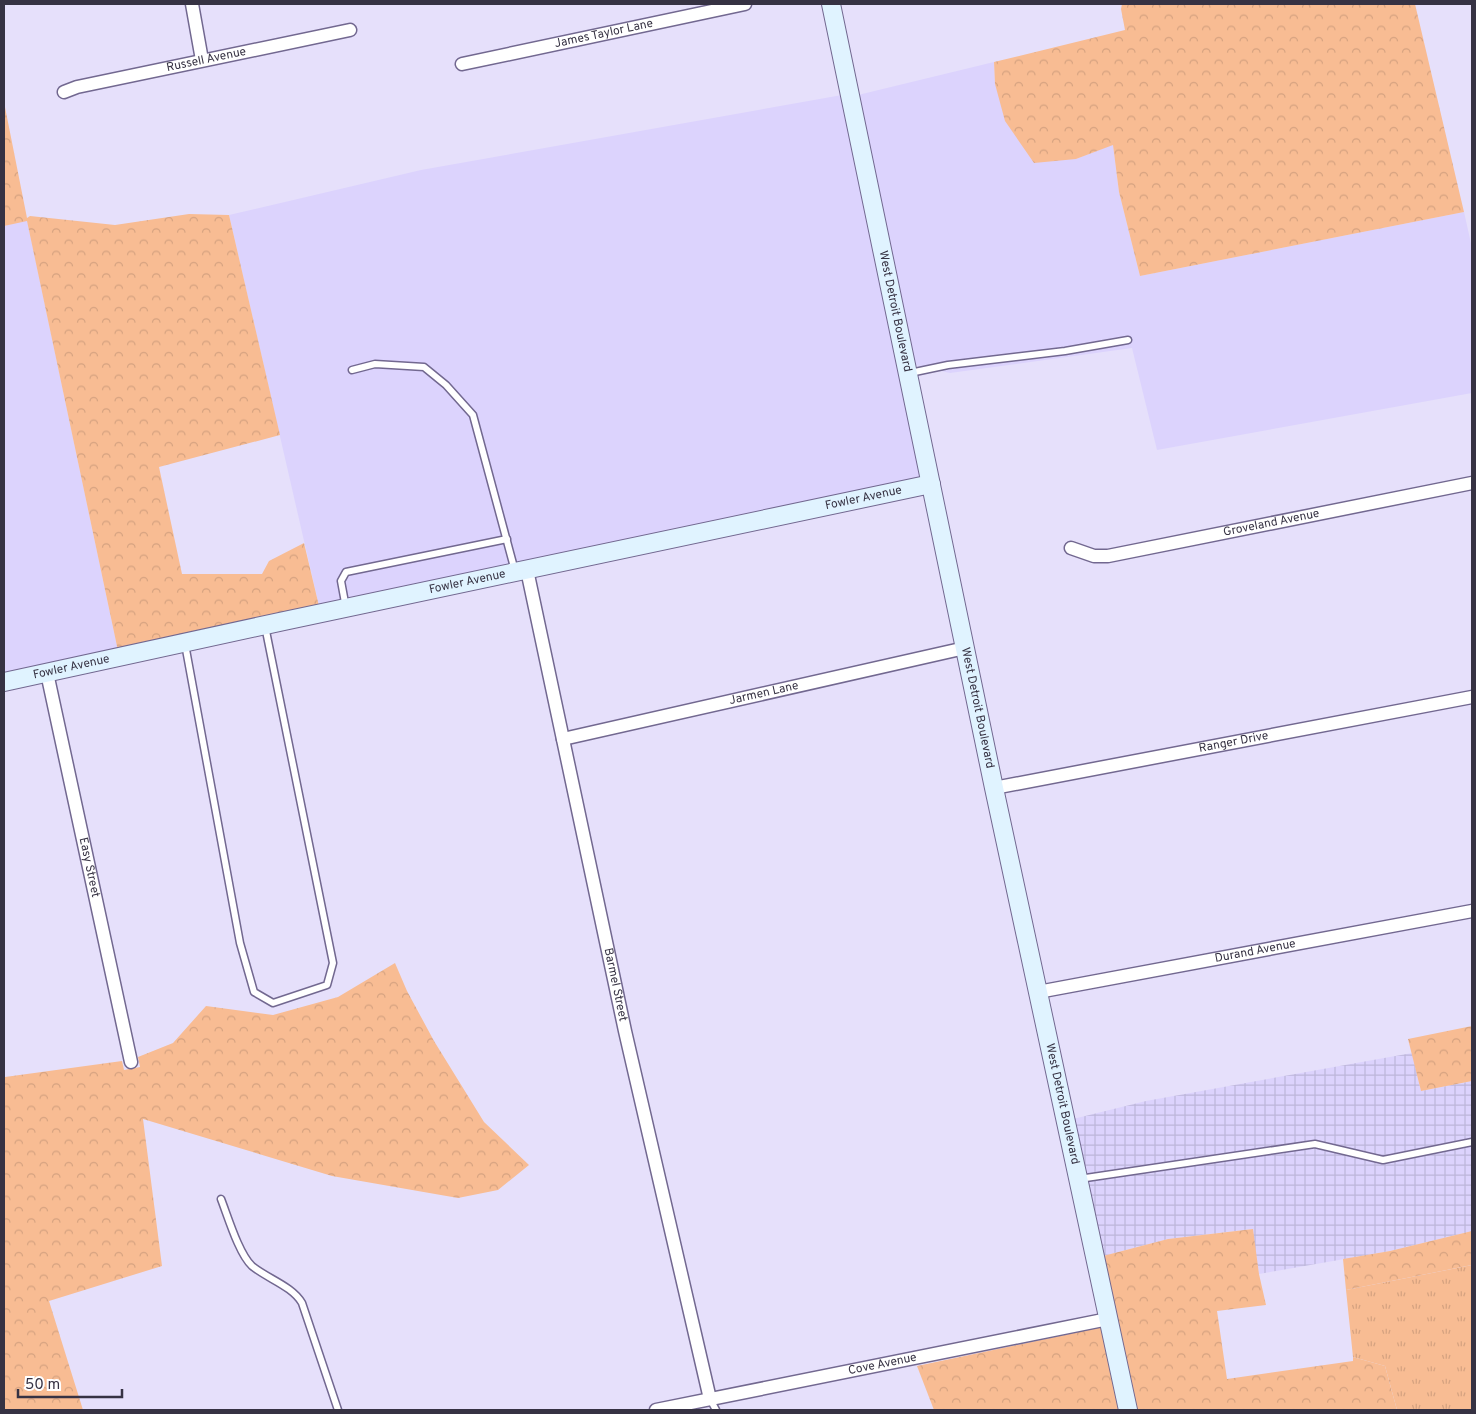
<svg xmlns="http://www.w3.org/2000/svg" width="1476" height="1414" font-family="Overpass,sans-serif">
<defs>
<pattern id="industrial-grid" width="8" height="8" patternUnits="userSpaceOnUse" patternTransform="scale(1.25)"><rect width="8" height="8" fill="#dcd3fd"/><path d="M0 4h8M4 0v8" fill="none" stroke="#bdb6da"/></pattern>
<pattern id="grass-tufts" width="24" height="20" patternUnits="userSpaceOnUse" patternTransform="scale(1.25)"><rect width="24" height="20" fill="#f8bc93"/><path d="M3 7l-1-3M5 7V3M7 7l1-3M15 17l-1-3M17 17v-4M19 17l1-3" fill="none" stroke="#d5a280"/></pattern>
<pattern id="forest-crowns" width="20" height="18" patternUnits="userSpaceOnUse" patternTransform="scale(1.25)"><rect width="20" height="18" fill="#f8bc93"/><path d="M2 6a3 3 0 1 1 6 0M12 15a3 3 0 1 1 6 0" fill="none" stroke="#d5a280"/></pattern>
</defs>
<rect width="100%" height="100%" fill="#e6e0fb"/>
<g fill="#dcd3fd">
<path d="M994,62L995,84L1076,159L1113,144L1119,192L1140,276L1464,212L1472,248V393L1157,450L1132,348L950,373L915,365L858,95Z"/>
<path d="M842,95L922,479L319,606L229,215L421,170Z"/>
<path d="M27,220L118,651L6,674L4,664V226Z"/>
</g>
<path fill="url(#industrial-grid)" d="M1412,1053L1421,1091L1472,1081V1231L1390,1251L1259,1274L1252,1229L1168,1239L1103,1256L1073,1119L1146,1101Z"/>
<path fill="url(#grass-tufts)" d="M1472,1265V1410H1397L1385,1366L1353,1357L1346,1290Z"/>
<g fill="url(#forest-crowns)">
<path d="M1122,4H1415L1464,212L1140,276L1119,192L1113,145L1076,159L1034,163L1005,121L995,84L994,62L1125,30L1121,9Z"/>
<path d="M4,102L27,218L30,216L115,225L189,214L229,215L280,435L159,467L182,574H262L269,561L304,543L319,606L118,651L27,221L4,226Z"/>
<path d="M395,963L407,991L434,1041L484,1122L529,1165L498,1190L458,1198L332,1176L143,1119L162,1266L49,1301L83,1410H4V1073L5,1077L122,1061L124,1070L140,1067L138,1057L173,1043L206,1006L273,1015L338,997Z"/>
<path d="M1472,1026V1081L1421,1091L1408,1039Z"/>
<path d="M1253,1229L1259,1274L1266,1305L1217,1311L1227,1379L1353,1361V1357L1385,1366L1397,1410H1136L1103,1256L1168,1239Z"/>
<path d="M1472,1231V1265L1346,1290L1343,1259L1390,1251Z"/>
<path d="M1102,1327L1120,1410H934L917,1366Z"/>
</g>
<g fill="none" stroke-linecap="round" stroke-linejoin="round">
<defs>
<g id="lane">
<path d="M352,370L375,364L424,367L446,385L473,415L515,571"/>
<path d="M910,373L948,365L1065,351L1128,340"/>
<path d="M346,608L341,581L346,572L507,539"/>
<path d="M185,644L240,943L254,992L273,1003L327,985L333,963L265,626"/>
<path d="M1079,1179L1315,1144L1383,1160L1472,1142"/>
<path d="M221,1199C228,1217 239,1254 252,1266C268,1279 292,1286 302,1303L338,1410"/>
<path d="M710,1399L716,1410"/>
</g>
<g id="street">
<path d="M192,4L202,60"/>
<path id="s1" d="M462,64L745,4"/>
<path id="s2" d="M64,92L77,87L350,30"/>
<path id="s3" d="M1071,548L1094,556H1108L1472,483"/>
<path id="s4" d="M527,570L625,1031L710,1399"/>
<path id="s5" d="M47,673L131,1062"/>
<path id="s6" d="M563,739L965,648"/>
<path id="s7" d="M994,788L1472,697"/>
<path id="s8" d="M1038,992L1472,911"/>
<path id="s9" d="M656,1410L1108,1319"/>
</g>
<g id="secondary">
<path id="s10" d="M831,4L994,788L1128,1410"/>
<path id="s11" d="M4,682L284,621L931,484"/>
</g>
</defs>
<use href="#lane" stroke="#726890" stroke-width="9"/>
<use href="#street" stroke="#726890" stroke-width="15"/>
<use href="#secondary" stroke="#726890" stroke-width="20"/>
<use href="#lane" stroke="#fff" stroke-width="6"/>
<use href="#street" stroke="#fff" stroke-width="12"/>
<use href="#secondary" stroke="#e0f3ff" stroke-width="18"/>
</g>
<g text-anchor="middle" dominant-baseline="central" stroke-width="4" stroke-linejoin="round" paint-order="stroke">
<g font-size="12" fill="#363243" stroke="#fff">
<text stroke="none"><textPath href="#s1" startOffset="145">James Taylor Lane</textPath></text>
<text stroke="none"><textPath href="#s2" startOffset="146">Russell Avenue</textPath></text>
<text stroke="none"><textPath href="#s10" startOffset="314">West Detroit Boulevard</textPath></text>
<text stroke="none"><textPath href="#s11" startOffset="879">Fowler Avenue</textPath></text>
<text stroke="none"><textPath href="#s3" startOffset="205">Groveland Avenue</textPath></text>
<text stroke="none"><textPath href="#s11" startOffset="474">Fowler Avenue</textPath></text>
<text stroke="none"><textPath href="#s11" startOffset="69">Fowler Avenue</textPath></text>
<text stroke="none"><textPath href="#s6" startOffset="206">Jarmen Lane</textPath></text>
<text stroke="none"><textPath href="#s10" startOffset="719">West Detroit Boulevard</textPath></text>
<text stroke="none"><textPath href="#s7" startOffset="244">Ranger Drive</textPath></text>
<text stroke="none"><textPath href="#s5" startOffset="199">Easy Street</textPath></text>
<text stroke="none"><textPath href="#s8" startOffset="221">Durand Avenue</textPath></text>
<text stroke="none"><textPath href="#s4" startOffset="424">Barmel Street</textPath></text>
<text stroke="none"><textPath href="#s10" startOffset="1124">West Detroit Boulevard</textPath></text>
<text stroke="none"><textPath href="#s9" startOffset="231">Cove Avenue</textPath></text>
</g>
</g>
<rect width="1476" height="1414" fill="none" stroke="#363243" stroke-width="10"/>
<path d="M18 1389v8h104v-8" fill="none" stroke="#363243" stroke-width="2.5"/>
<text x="25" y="1389" font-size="15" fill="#363243" stroke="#ffffff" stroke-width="4" paint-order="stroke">50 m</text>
</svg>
